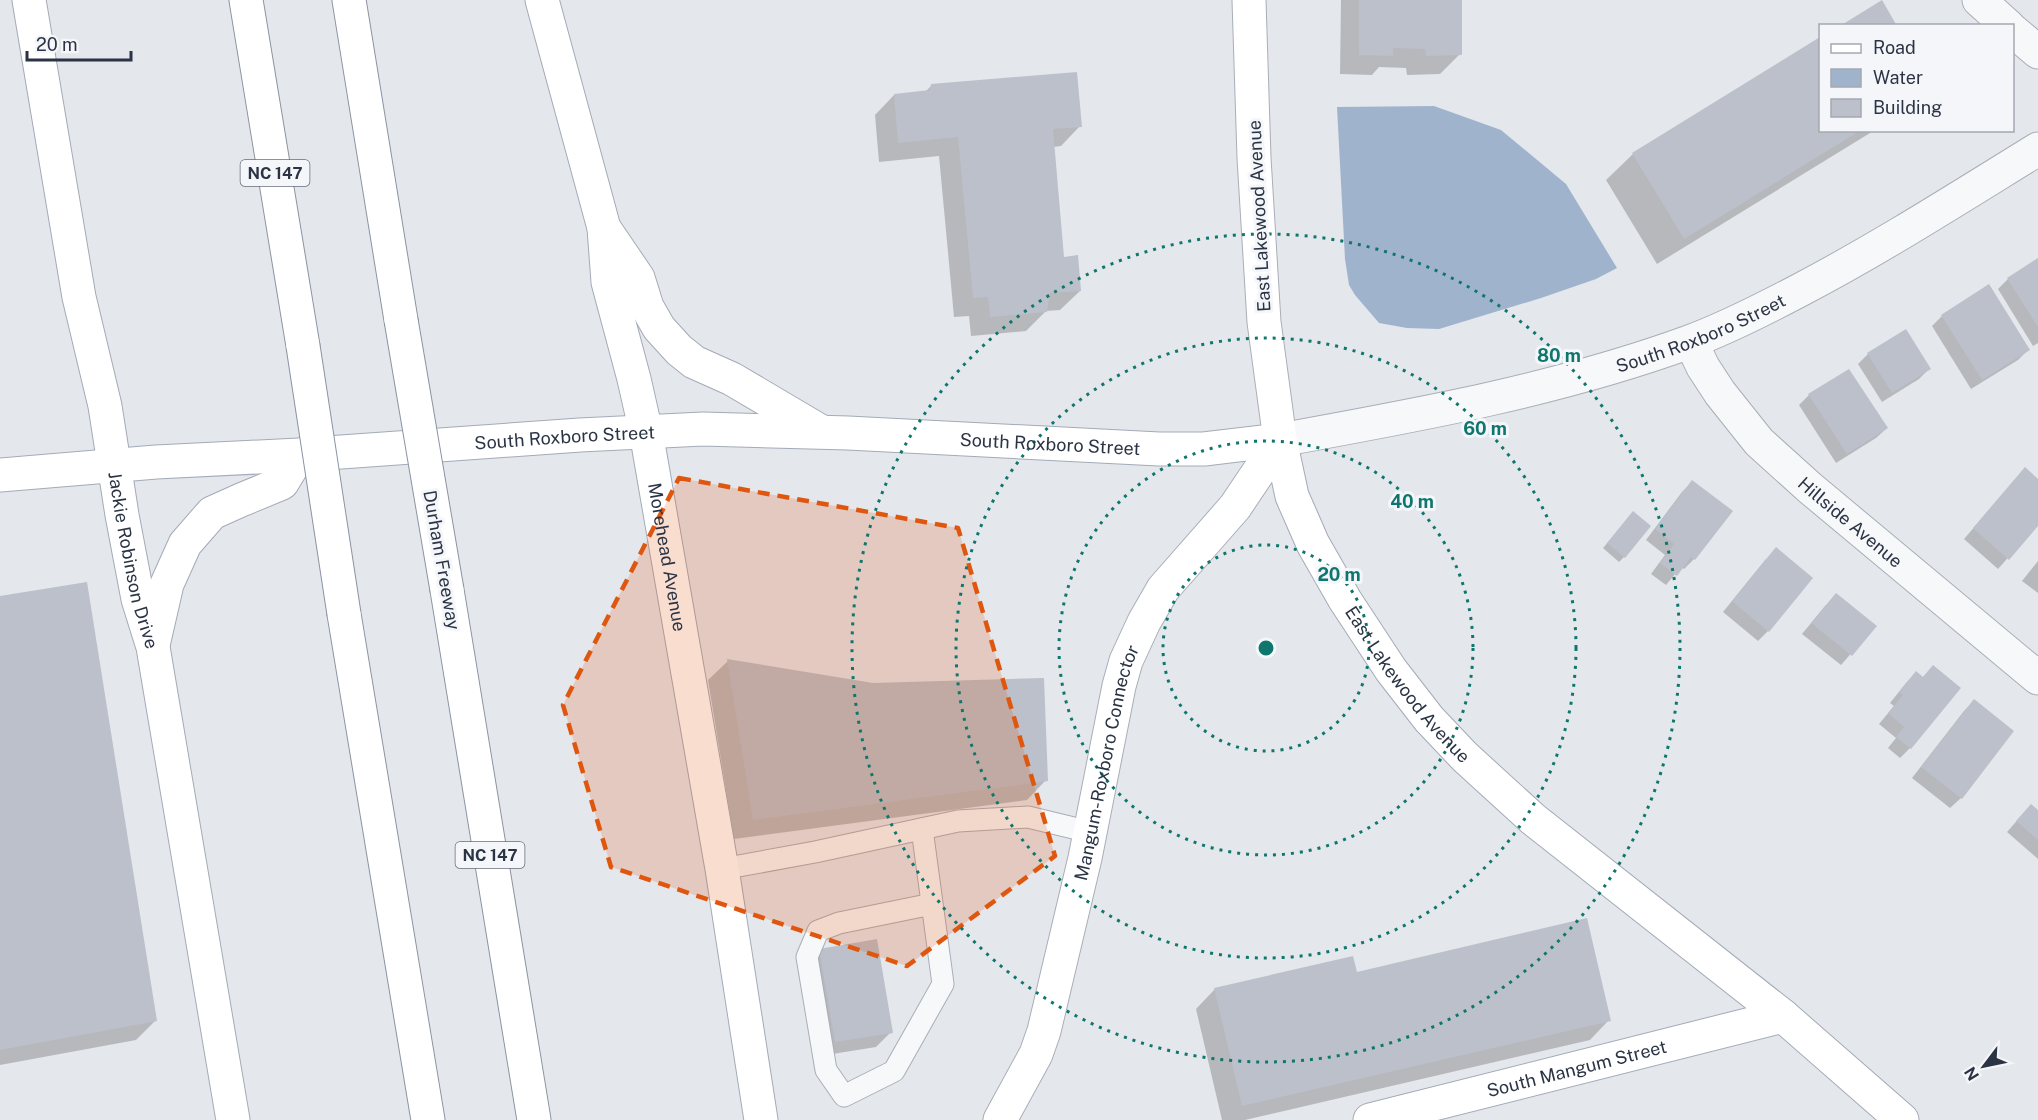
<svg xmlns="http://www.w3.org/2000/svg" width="2038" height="1120" font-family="'Public Sans',sans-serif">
<rect width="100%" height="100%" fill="#e4e7ec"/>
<path fill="#9fb4cc" d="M1434,106L1501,130L1566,184L1617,268L1596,279L1541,298L1439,329L1407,328L1379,323L1355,295L1349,285L1345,259L1337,107Z"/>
<g fill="#0003">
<path d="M1341,0H1461L1460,54L1440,74L1407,75L1406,68L1379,67L1372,75L1340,74Z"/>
<path d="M1820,39V130H1875L1657,264L1606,180L1633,154Z"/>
<path d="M932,85L1080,126L1061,146L1053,147L1062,258L1080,291L1060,310L1046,311L1026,331L971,336L969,316L954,317L939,156L879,162L875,115L894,95L925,92Z"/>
<path d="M2038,260V343L2033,346L1998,289L2008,279Z"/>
<path d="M1942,316L2028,350L2018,360L1971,389L1932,326Z"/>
<path d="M1868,354L1929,369L1919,379L1882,402L1858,364Z"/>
<path d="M1809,395L1887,428L1876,438L1836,463L1799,405Z"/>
<path d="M2015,480L2038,481V524L1998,569L1964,539Z"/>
<path d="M1692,482L1694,559L1684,569L1681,567L1666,585L1651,574L1665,555L1646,540L1682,492Z"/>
<path d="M1629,518L1624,557L1619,562L1603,548Z"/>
<path d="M1766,559L1768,631L1758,641L1723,612Z"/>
<path d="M2038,561V593L2022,581Z"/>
<path d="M0,598L155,1021L136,1040L0,1065Z"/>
<path d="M1826,605L1875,626L1841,665L1802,634Z"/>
<path d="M728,661L1046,780L1027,800L734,839L708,680Z"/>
<path d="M1933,667L1910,748L1900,758L1888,748L1896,738L1879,724L1894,706L1890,703L1906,683L1916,673L1922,678Z"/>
<path d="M1974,701L1961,798L1950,808L1912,778L1964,711Z"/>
<path d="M2038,812V859L2007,832L2021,816Z"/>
<path d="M819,950L891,1032L876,1047L820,1056L804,965Z"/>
<path d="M1356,974L1609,1020L1590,1040L1245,1120H1222L1196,1009L1215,989Z"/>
</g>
<g fill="#bbc0ca">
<path d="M1359,0H1462V55L1426,56L1425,49L1393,48V56L1359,55Z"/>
<path d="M1882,0L1897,26H1840Z"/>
<path d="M1820,37V130H1861L1684,239L1632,153Z"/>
<path d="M1077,72L1082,127L1053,129L1064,257L1078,255L1081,291L1050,293L1047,312L990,317L988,297L973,298L958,137L898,143L894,94L930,90L931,84Z"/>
<path d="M2038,258V327L2007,278Z"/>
<path d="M1989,284L2030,350L1982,380L1941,315Z"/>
<path d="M1906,329L1931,369L1892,393L1867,353Z"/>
<path d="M1849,369L1888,428L1847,454L1808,394Z"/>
<path d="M2025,467L2038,479V526L2009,560L1973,528Z"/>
<path d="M1692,480L1733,511L1695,560L1691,557L1677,576L1660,563L1674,544L1655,529Z"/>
<path d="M1633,511L1651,526L1625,558L1607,543Z"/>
<path d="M1776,547L1813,578L1769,632L1732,601Z"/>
<path d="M87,582L157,1021L0,1050V596Z"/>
<path d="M1836,593L1877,626L1852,656L1811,623Z"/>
<path d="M727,659L873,683L1044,678L1048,781L753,820Z"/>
<path d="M1933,665L1961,688L1911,749L1896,737L1904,727L1888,713L1903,695L1899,692L1916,671L1923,677Z"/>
<path d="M1974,699L2014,731L1962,799L1921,767Z"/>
<path d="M2031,804L2038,810V840L2016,821Z"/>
<path d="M1587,918L1611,1021L1242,1106L1214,988L1353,956L1357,972Z"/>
<path d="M877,939L893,1033L835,1042L819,949Z"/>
</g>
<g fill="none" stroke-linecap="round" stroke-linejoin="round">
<defs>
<g id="service">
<path d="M922,829L943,984L894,1071L844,1096L826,1070L807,957L818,931L839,923L932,904"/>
<path d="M722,869L815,852L958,821L1028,817L1090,832"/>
</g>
<g id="minor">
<path d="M1979,0L2008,26"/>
<path d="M2012,30L2038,52"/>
<path id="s1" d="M1691,342L1703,367L1720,393L1759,442L1810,488L2038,678"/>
</g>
<g id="tertiary">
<path id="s2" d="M1280,440C1418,415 1557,390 1689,342C1727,328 1764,309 1800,290C1882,247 1960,197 2038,149"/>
</g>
<g id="secondary">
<path id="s3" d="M1000,1120L1036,1054L1044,1031L1085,858L1119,686L1126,661L1144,622L1163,589L1235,507L1280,440L1264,322L1254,158L1249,0"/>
</g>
<g id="primary">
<path id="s4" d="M29,0L79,297L105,406L122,515L138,599L153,647L233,1120"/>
<path id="s5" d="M542,0L604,228L608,282L634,379L646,432L722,869L761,1120"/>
<path d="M604,228L638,278L647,307L659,328L679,350L694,362L732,379L820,431"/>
<path id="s6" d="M0,475L156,462L299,455L580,435L703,429L848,433L1159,449H1204L1280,440L1292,496L1313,544L1345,600L1391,670L1429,719L1465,757L1533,819L1783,1016L1902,1120"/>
<path d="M153,645L167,584L185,544L212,513L241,500L282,483L299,455"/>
<path id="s7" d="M1370,1120L1783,1016"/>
</g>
<g id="motorway">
<path d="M246,0L303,346"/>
<path d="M349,0L401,320"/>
<path d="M447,590L534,1120"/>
<path d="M344,614L428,1120"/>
</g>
</defs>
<use href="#service" stroke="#a9aeb7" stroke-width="23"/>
<use href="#minor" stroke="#a9aeb7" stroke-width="35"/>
<use href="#tertiary" stroke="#a9aeb7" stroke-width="35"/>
<use href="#secondary" stroke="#a9aeb7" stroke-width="35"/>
<use href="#primary" stroke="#a3abb8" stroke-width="35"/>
<use href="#motorway" stroke="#8b94a3" stroke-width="35"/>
<use href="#service" stroke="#f7f8fa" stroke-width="21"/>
<use href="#minor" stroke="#f7f8fa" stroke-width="33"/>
<use href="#tertiary" stroke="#f7f8fa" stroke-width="33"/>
<use href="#secondary" stroke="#fff" stroke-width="33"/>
<use href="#primary" stroke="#fff" stroke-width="33"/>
<use href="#motorway" stroke="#fff" stroke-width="33"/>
<defs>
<g id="motorway-bridge">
<path d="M401,320L447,590"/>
<path d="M303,346L344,614"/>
</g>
</defs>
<use href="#motorway-bridge" stroke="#8b94a3" stroke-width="35" stroke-linecap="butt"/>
<use href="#motorway-bridge" stroke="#fff" stroke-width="33"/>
</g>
<path fill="#df570f" fill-opacity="0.2" stroke="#df570f" stroke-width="4.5" stroke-dasharray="12 8" stroke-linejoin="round" d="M679,478L958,528L1055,856L907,966L611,867L563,705Z"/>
<g fill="none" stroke="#0f766e" stroke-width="3" stroke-dasharray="3 6">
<circle cx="1266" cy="648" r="103"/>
<circle cx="1266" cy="648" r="207"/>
<circle cx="1266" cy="648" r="310"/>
<circle cx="1266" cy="648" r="414"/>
</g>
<g text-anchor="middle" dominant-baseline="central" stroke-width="6" stroke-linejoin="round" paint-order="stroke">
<g fill="#f4f6f9" stroke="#676e7b" stroke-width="1.5">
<rect x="240.5" y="160" width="69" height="26" rx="4.5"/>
<rect x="455.5" y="842" width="69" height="26" rx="4.5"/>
</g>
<g font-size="16" font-weight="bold" fill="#2b3445">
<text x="275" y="173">NC 147</text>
<text x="490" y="855">NC 147</text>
</g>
<g font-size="18" fill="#2b3445" stroke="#f4f6f9">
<text transform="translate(1259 216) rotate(-93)">East Lakewood Avenue</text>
<text stroke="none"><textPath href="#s2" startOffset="435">South Roxboro Street</textPath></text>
<text stroke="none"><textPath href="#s6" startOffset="566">South Roxboro Street</textPath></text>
<text stroke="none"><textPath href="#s6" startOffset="1052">South Roxboro Street</textPath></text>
<text stroke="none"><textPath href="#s1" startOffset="243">Hillside Avenue</textPath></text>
<text stroke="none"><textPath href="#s5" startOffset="572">Morehead Avenue</textPath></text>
<text stroke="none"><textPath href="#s4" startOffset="570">Jackie Robinson Drive</textPath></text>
<text transform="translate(442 560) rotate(80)">Durham Freeway</text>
<text stroke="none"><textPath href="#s6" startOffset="1562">East Lakewood Avenue</textPath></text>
<text stroke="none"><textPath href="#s3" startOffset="375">Mangum-Roxboro Connector</textPath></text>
<text stroke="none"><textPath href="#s7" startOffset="213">South Mangum Street</textPath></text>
</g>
</g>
<circle cx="1266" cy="648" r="9" fill="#0f766e" stroke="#f4f6f9" stroke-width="3"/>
<g font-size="18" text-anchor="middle" font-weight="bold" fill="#0f766e" stroke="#f4f6f9" stroke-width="6" stroke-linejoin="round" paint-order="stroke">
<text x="1559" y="362">80 m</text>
<text x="1485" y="435">60 m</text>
<text x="1412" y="508">40 m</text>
<text x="1339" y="581">20 m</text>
</g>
<rect x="1819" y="24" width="195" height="108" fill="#f4f6f9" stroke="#a4a8b1" stroke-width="1.5"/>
<rect x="1831" y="44" width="30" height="9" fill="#ffffff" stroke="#a4a8b1" stroke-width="1.5"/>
<text x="1873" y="54" font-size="18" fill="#2b3445">Road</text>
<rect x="1831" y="69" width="30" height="18" fill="#9fb4cc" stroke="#a4a8b1" stroke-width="1.5"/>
<text x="1873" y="84" font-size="18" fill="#2b3445">Water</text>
<rect x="1831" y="99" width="30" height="18" fill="#bbc0ca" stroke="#a4a8b1" stroke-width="1.5"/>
<text x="1873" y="114" font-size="18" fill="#2b3445">Building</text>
<g transform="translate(1984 1066) rotate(238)" stroke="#f4f6f9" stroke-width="4.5" paint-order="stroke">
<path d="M0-4.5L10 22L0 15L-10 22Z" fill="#2b3445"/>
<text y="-9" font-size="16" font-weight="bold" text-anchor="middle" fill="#2b3445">N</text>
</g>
<path d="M27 51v9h104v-9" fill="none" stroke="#2b3445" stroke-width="3"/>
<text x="36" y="51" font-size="18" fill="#2b3445" stroke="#f4f6f9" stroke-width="4.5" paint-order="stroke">20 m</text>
</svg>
